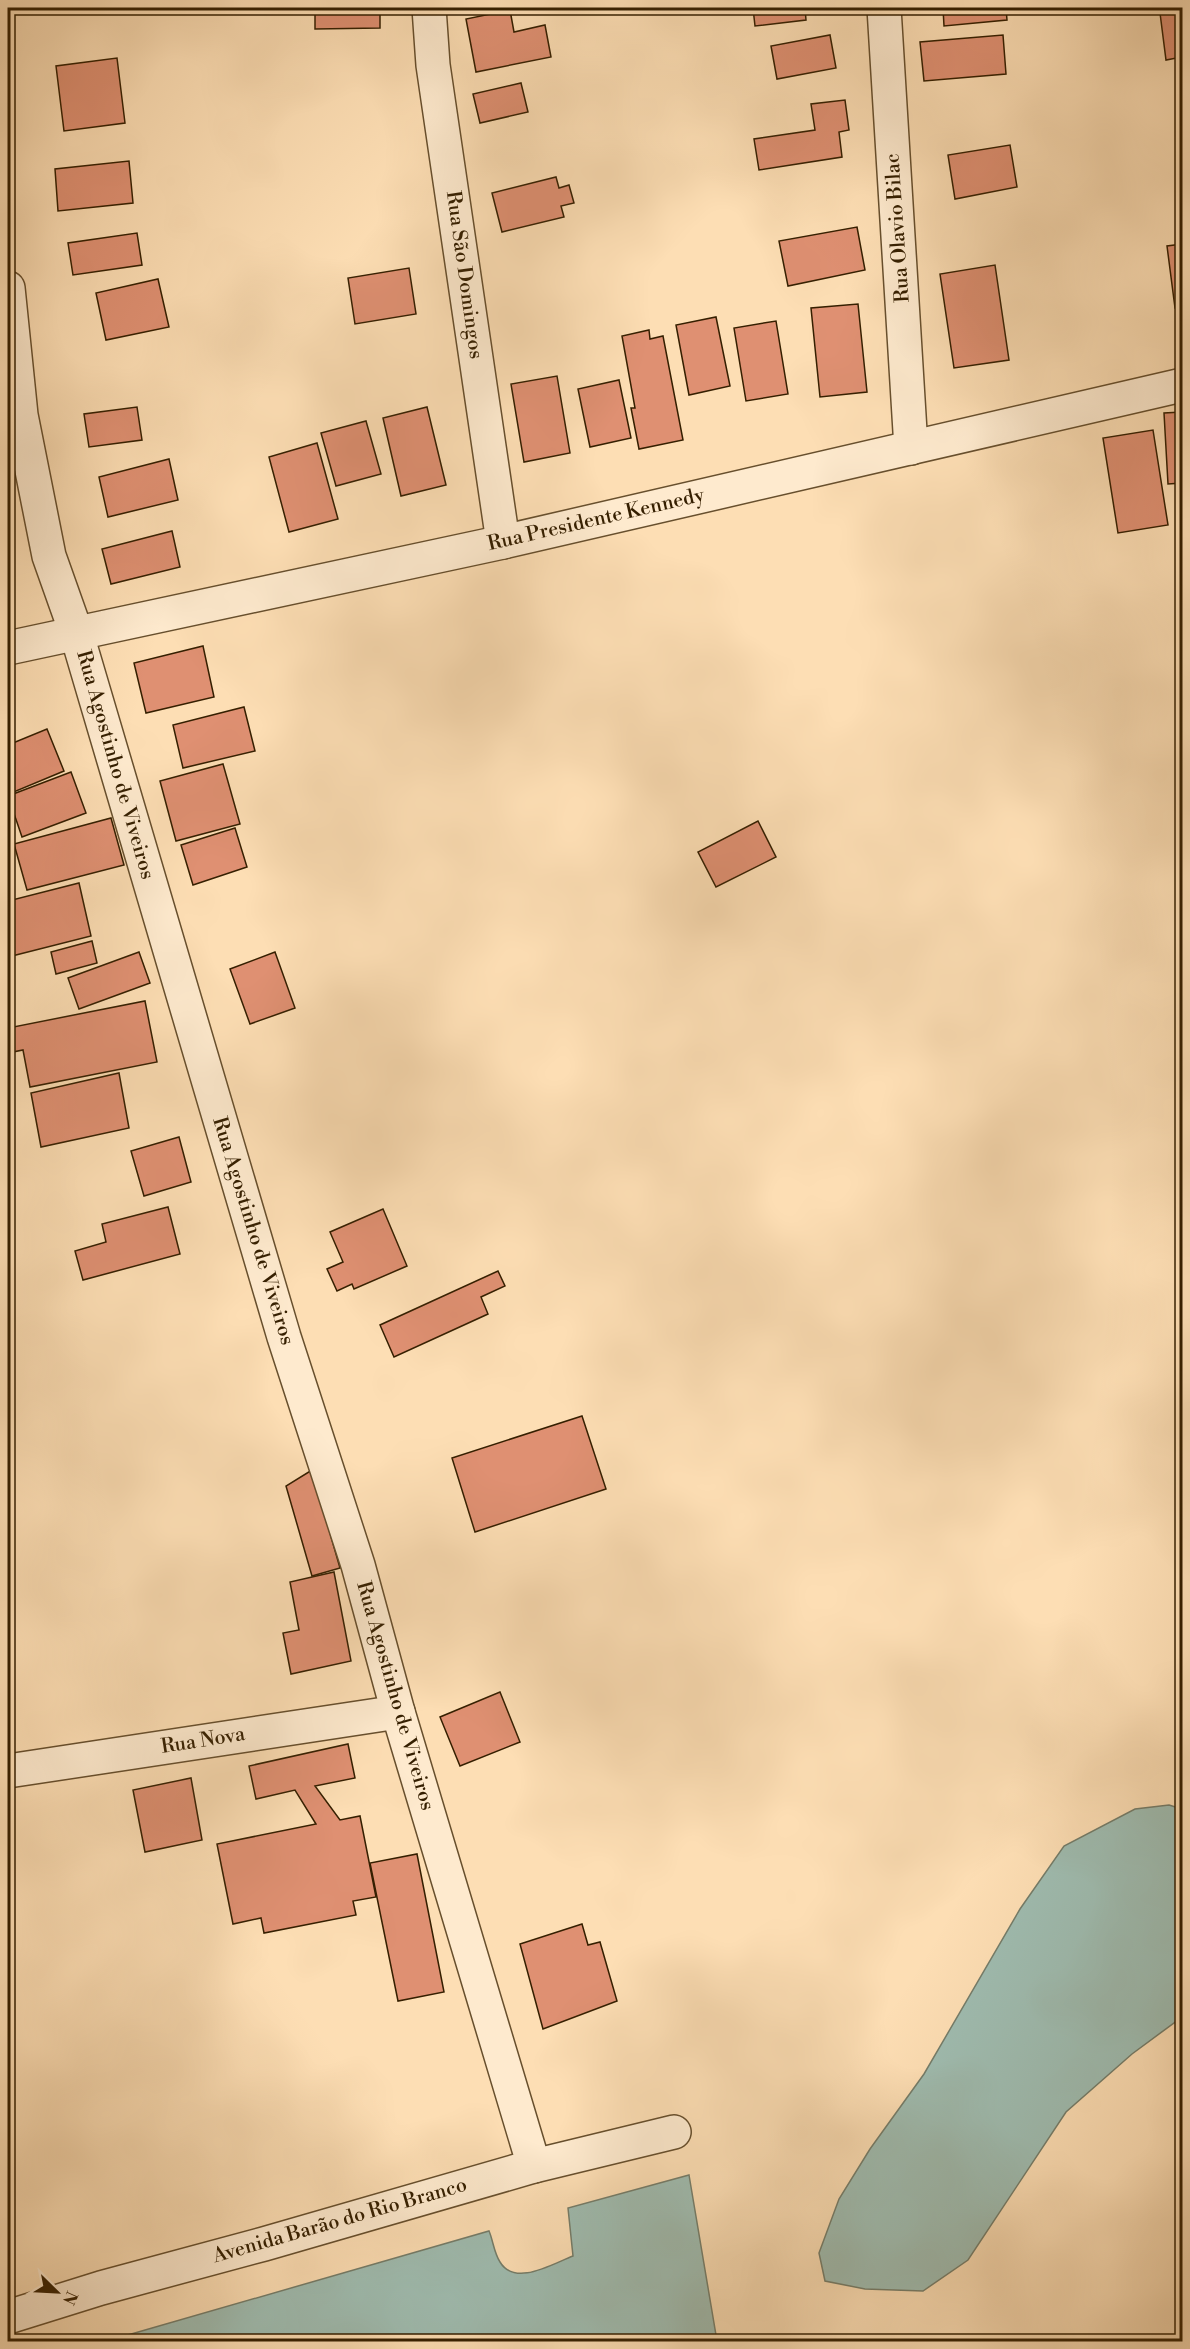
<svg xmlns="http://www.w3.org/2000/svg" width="1190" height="2349" font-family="'Libre Bodoni',serif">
<rect width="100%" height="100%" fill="#fddeb4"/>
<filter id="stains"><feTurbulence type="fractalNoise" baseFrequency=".00333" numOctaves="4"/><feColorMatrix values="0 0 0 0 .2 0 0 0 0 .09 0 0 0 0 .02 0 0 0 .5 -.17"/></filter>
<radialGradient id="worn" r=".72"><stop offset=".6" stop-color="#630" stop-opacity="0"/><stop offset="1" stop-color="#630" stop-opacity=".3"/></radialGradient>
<g fill="#9fbcb0" stroke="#757d6a" stroke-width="1.5">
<path d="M1169,1805L1182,1809V2017L1132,2054L1066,2112L968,2260L923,2291L865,2289L825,2281L819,2253L839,2199L870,2149L924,2074L1020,1909L1064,1846L1135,1809Z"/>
<path d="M689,2175L717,2341H107L489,2231C493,2240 494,2253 500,2262C515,2287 552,2264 573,2256L568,2208Z"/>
</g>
<g fill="#df9072" stroke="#351f00" stroke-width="1.5">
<path d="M315,8H380V28L315,29Z"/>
<path d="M753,8H805L806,20L755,26Z"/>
<path d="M943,8H1006L1007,20L944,26Z"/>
<path d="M510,10L514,32L545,25L551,57L476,72L466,19Z"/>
<path d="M1182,10V57L1166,60L1160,13Z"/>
<path d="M830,35L836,68L777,79L771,46Z"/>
<path d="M1003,35L1006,74L924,81L920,42Z"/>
<path d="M117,58L125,123L64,131L56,66Z"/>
<path d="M521,83L528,112L480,123L473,94Z"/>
<path d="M845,100L849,130L839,132L842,157L759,170L754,139L815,130L811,104Z"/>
<path d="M1010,145L1017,187L955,199L948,155Z"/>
<path d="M129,161L133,203L58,211L55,169Z"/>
<path d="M556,177L559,188L569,185L574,203L561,206L564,217L502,232L492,193Z"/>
<path d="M857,227L865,270L788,286L779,241Z"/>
<path d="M137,233L142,265L73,275L68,243Z"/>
<path d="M1182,244V307L1175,308L1167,246Z"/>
<path d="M995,265L1009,360L954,368L940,274Z"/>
<path d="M409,268L416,314L355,324L348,278Z"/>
<path d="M158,279L169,327L106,340L96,293Z"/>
<path d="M858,304L867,392L820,397L811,308Z"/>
<path d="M716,317L730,386L689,395L676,325Z"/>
<path d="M776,321L788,394L746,401L734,328Z"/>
<path d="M649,330L650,339L663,336L683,440L639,449L631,408H635L622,336Z"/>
<path d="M557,376L570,453L524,462L511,384Z"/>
<path d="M619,380L631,438L590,447L578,389Z"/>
<path d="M137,407L142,440L89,447L84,414Z"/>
<path d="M427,407L446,485L401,496L383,418Z"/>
<path d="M1182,412V483L1168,484L1164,413Z"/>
<path d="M366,421L381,474L336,486L321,433Z"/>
<path d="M1153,430L1168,525L1118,533L1103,438Z"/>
<path d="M8,440L13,494L8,495Z"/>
<path d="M317,443L338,519L289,532L269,457Z"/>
<path d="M169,459L178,500L108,517L99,477Z"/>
<path d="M172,531L180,567L111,584L102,549Z"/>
<path d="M203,646L214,697L146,713L134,663Z"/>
<path d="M244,707L255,751L183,768L173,725Z"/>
<path d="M47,729L64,771L9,794L8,745Z"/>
<path d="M223,764L240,824L176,841L160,781Z"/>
<path d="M71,772L86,813L22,837L8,796Z"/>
<path d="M111,818L124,865L27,890L14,844Z"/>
<path d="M758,821L776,857L716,887L698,852Z"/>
<path d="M235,828L247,867L193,885L181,845Z"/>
<path d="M79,883L91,936L8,957V901Z"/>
<path d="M92,941L97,963L56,974L51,952Z"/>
<path d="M139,952L150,983L79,1009L68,978Z"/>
<path d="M275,952L295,1008L250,1024L230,969Z"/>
<path d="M145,1001L157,1062L30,1087L23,1050L8,1053V1028Z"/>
<path d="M119,1073L129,1128L41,1147L31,1093Z"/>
<path d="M179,1137L191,1182L144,1196L131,1151Z"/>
<path d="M168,1207L180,1254L83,1280L75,1251L106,1242L102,1224Z"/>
<path d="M383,1209L407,1266L354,1289L352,1284L337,1291L327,1269L343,1262L330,1232Z"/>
<path d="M498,1271L505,1286L481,1297L488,1314L394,1357L380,1325Z"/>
<path d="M582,1416L606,1489L475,1532L452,1458Z"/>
<path d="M312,1470L340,1568L312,1576L286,1486Z"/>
<path d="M334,1572L351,1661L291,1674L283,1633L299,1630L290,1582Z"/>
<path d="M500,1692L520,1742L460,1766L440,1717Z"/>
<path d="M348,1744L355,1778L315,1786L340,1820L360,1816L376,1897L353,1901L356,1915L264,1933L261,1918L233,1924L217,1844L316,1824L295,1790L256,1799L249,1766Z"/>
<path d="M191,1778L202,1840L145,1852L133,1790Z"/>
<path d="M417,1854L444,1992L398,2001L370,1863Z"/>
<path d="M582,1924L588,1945L600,1942L617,2001L543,2029L520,1944Z"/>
</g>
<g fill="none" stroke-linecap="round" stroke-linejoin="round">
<defs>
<g id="street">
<path d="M429,8L433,65L503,542"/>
<path d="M884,8L911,448"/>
<path d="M8,288L21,415L49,556L77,635L284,1337L358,1565L398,1712L534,2166"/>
<path d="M8,648L503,542L1182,385"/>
<path d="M8,1771L398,1712"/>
<path d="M8,2317L101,2288L264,2244L534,2166L674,2132"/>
</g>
</defs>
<use href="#street" stroke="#674f2d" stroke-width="36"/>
<use href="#street" stroke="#feeace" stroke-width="33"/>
</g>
<g text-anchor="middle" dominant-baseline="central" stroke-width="5" stroke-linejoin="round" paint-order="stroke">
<g font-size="20" fill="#351f00" stroke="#feeace">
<text transform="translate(898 228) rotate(-94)">Rua Olavio Bilac</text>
<text transform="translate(464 275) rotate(82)">Rua São Domingos</text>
<text transform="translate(596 520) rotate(-13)">Rua Presidente Kennedy</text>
<text transform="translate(115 765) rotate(74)">Rua Agostinho de Viveiros</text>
<text transform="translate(253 1231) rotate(73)">Rua Agostinho de Viveiros</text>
<text transform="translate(395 1696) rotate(74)">Rua Agostinho de Viveiros</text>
<text transform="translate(203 1741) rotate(-9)">Rua Nova</text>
<text transform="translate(340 2221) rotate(-16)">Avenida Barão do Rio Branco</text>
</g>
</g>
<rect width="1190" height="2349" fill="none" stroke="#fddeb4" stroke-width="30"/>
<rect x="9" y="9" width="1172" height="2331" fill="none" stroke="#351f00" stroke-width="3"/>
<rect x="15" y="15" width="1160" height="2319" fill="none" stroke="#351f00" stroke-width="1.5"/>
<g transform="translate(57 2292) rotate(114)" stroke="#feeace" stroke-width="4.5" paint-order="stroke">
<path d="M0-4.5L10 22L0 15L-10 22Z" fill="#351f00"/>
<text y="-9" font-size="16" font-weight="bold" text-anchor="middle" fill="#351f00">N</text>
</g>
<rect width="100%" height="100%" filter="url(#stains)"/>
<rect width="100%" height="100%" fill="url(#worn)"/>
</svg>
